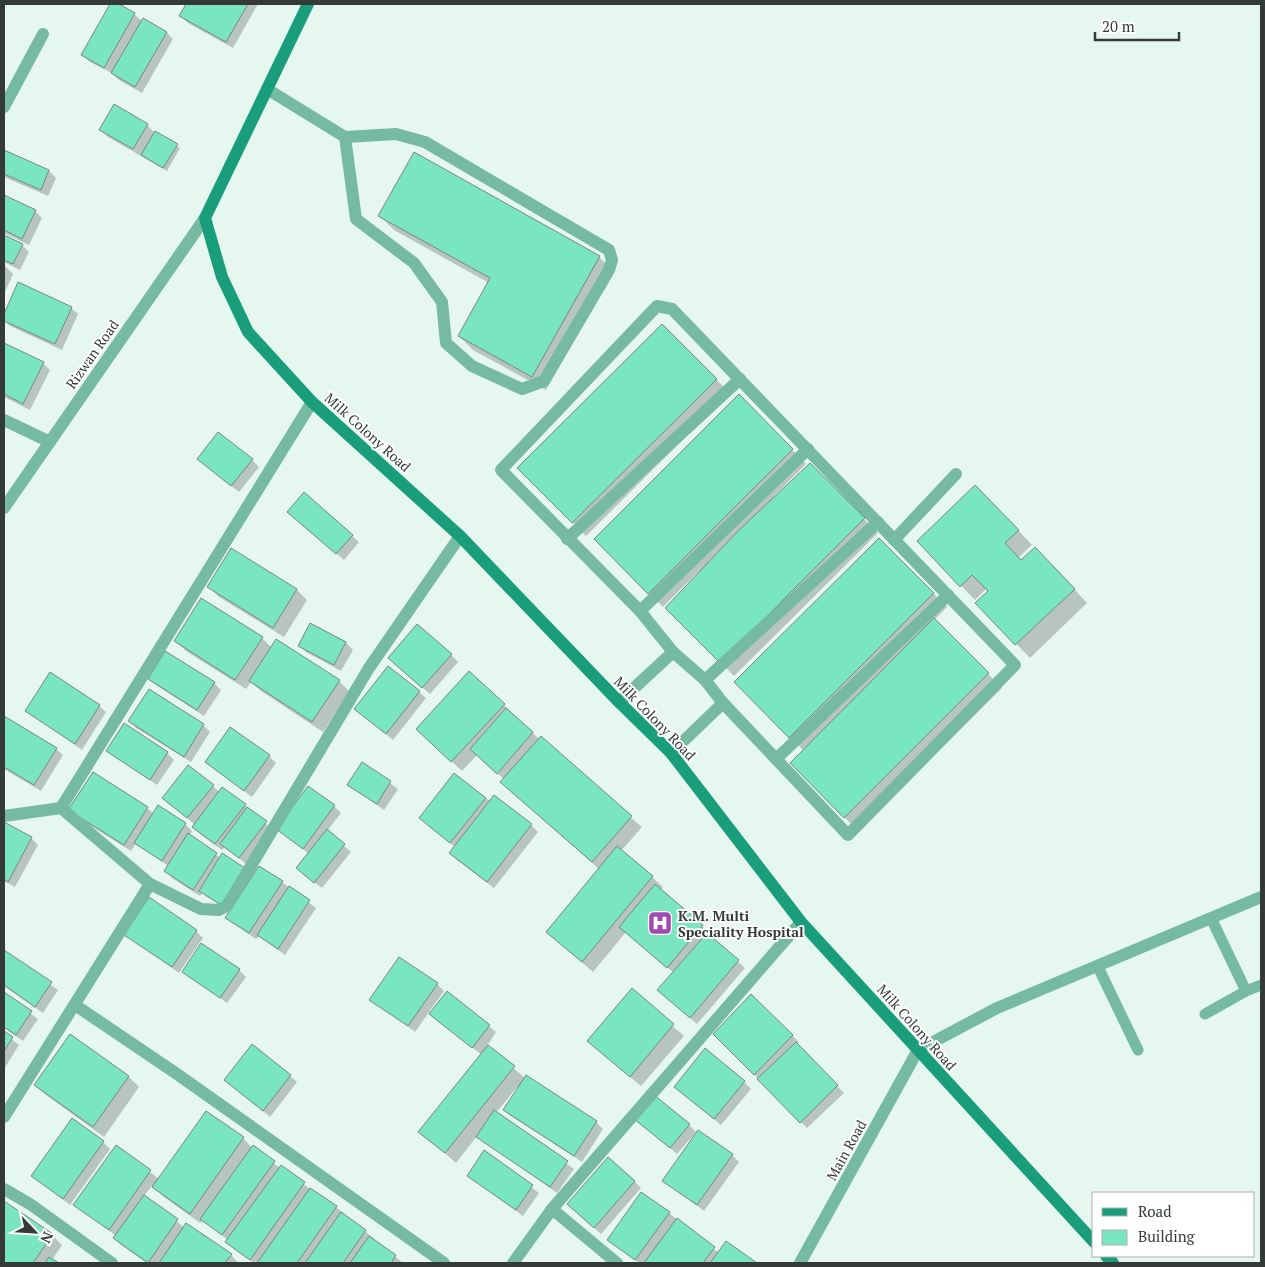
<svg xmlns="http://www.w3.org/2000/svg" width="1265" height="1267" font-family="'PT Serif',serif">
<rect width="100%" height="100%" fill="#e6f7ef"/>
<g fill="#0003">
<path d="M111,4H117L134,14L142,21L167,33L173,39L142,93L119,80L112,73L90,62L83,55Z"/>
<path d="M188,4H258L233,48L188,23L181,16Z"/>
<path d="M147,125L154,132L180,148L167,171L108,137L101,130Z"/>
<path d="M4,151L49,171L56,178L48,196L4,177Z"/>
<path d="M415,154L599,257L613,271L546,390L473,350L459,336L489,283L394,230L380,216Z"/>
<path d="M4,196L35,211L42,218L29,245L4,233Z"/>
<path d="M4,236L22,245L29,252L20,270L4,262Z"/>
<path d="M4,265L13,274L4,294Z"/>
<path d="M19,284L71,308L78,314L62,350L10,326L4,320Z"/>
<path d="M662,325L730,393L586,536L519,468Z"/>
<path d="M4,345L43,363L50,370L30,410L4,397Z"/>
<path d="M739,396L806,464L774,496L776,497L810,465L878,533L734,676L667,608L700,572L699,571L663,607L595,539Z"/>
<path d="M252,460L259,467L239,492L205,465Z"/>
<path d="M304,494L359,542L344,560L295,518Z"/>
<path d="M989,500L1032,545L1018,558L1022,561L1049,562L1087,603L1030,658L977,603L989,591L987,588L975,600L918,541Z"/>
<path d="M879,539L947,607L934,620L1002,688L858,831L791,763L804,751L736,682Z"/>
<path d="M209,587L297,590L307,600L284,637L219,597Z"/>
<path d="M311,625L346,643L353,650L341,671L306,652L300,645Z"/>
<path d="M262,638L272,648L339,681L349,691L323,732L261,691L251,682L246,689L186,651L176,641Z"/>
<path d="M451,655L458,662L430,694L396,665Z"/>
<path d="M149,679L214,683L221,690L204,716L156,685Z"/>
<path d="M419,692L426,698L393,740L355,709Z"/>
<path d="M504,705L539,739L642,827L621,851L652,877L663,887L660,890L709,932L707,935L745,968L697,1024L666,997L674,973L626,932L593,972L547,932L599,869L513,793L505,780L477,755L462,771L428,739Z"/>
<path d="M99,706L106,712L82,750L27,711Z"/>
<path d="M4,717L56,749L63,755L41,791L4,769Z"/>
<path d="M130,721L203,725L210,732L191,762L136,728Z"/>
<path d="M108,751L167,753L174,760L157,785Z"/>
<path d="M269,756L276,763L252,797L206,762Z"/>
<path d="M363,763L398,789L384,810L348,785Z"/>
<path d="M213,786L219,792L245,805L272,829L246,864L225,847L222,850L200,834L194,827L195,825L164,798Z"/>
<path d="M485,798L531,825L538,832L494,888L457,860L451,853L455,847L427,825Z"/>
<path d="M334,806L341,813L327,831L351,852L322,888L304,875L309,854L278,829Z"/>
<path d="M147,808L154,814L185,824L192,831L189,836L221,858L244,869L253,878L282,882L316,908L285,955L259,936L256,939L234,924L227,918L230,912L202,893L200,896L172,878L165,871L168,866L136,843L131,851L77,817Z"/>
<path d="M4,823L31,838L38,845L15,887L4,881Z"/>
<path d="M196,931L203,938L179,973L125,934Z"/>
<path d="M4,951L58,990L43,1013L4,986Z"/>
<path d="M239,970L246,977L227,1003L183,971Z"/>
<path d="M437,984L444,991L415,1032L371,999Z"/>
<path d="M632,990L684,1036L641,1086L599,1051Z"/>
<path d="M448,993L496,1032L487,1046L525,1078L526,1077L596,1122L603,1129L582,1162L511,1116L504,1110L519,1088L517,1087L496,1113L574,1169L557,1193L477,1136L456,1163L420,1131L482,1055L438,1021Z"/>
<path d="M4,994L38,1019L23,1041L4,1028Z"/>
<path d="M751,996L799,1042L797,1044L844,1093L807,1128L714,1034Z"/>
<path d="M4,1033L19,1045L4,1069Z"/>
<path d="M70,1035L129,1077L139,1087L104,1137L46,1095L35,1085Z"/>
<path d="M290,1076L297,1082L270,1117L225,1080Z"/>
<path d="M744,1082L751,1089L721,1125L682,1093Z"/>
<path d="M643,1125H689L696,1132L677,1154Z"/>
<path d="M243,1138L252,1148L336,1207L403,1263H254L234,1249L227,1242L228,1240L203,1220L200,1223L164,1197L152,1186L144,1196L185,1228L231,1255L238,1263H147L121,1245L114,1238L116,1236L75,1205L116,1146L159,1179Z"/>
<path d="M103,1142L110,1149L70,1205L33,1176Z"/>
<path d="M485,1152L539,1193L523,1216L468,1176Z"/>
<path d="M732,1155L739,1162L704,1211L664,1180Z"/>
<path d="M634,1181L641,1188L601,1234L575,1211Z"/>
<path d="M4,1203L52,1235L62,1245L52,1260L56,1263H4Z"/>
<path d="M669,1213L719,1253L726,1243L755,1263H639L609,1239Z"/>
</g>
<g fill="#79e6c0" stroke="#788781">
<path d="M110,4H119L135,13L104,68L81,55Z"/>
<path d="M186,4H248L226,42L179,16Z"/>
<path d="M143,18L167,32L135,87L111,73Z"/>
<path d="M114,104L148,124L133,149L99,130Z"/>
<path d="M155,131L178,144L163,168L141,155Z"/>
<path d="M4,150L49,170L41,190L4,174Z"/>
<path d="M414,152L600,256L532,377L458,336L490,278L378,216Z"/>
<path d="M4,195L36,210L22,239L4,230Z"/>
<path d="M4,235L23,244L13,264L4,260Z"/>
<path d="M18,282L72,307L55,344L4,321V314Z"/>
<path d="M662,324L717,379L572,523L517,468Z"/>
<path d="M4,343L44,362L23,404L4,394Z"/>
<path d="M739,394L793,449L648,594L594,539Z"/>
<path d="M218,432L253,459L231,486L197,459Z"/>
<path d="M810,463L865,518L720,663L665,608L737,532Z"/>
<path d="M975,485L1019,530L1005,543L1021,560L1035,547L1075,589L1015,645L975,603L988,591L972,575L960,587L917,541Z"/>
<path d="M304,492L353,535L336,554L287,512Z"/>
<path d="M879,538L934,593L789,738L734,682Z"/>
<path d="M231,548L297,589L273,628L207,587Z"/>
<path d="M201,598L263,637L235,680L174,641Z"/>
<path d="M934,618L989,673L844,818L790,763Z"/>
<path d="M310,623L346,642L334,665L298,646Z"/>
<path d="M417,624L452,654L422,688L388,658Z"/>
<path d="M276,639L340,680L312,722L249,681Z"/>
<path d="M165,651L215,682L197,710L148,679Z"/>
<path d="M388,666L420,691L386,734L354,709Z"/>
<path d="M469,671L505,704L451,762L416,729Z"/>
<path d="M50,672L100,705L75,744L25,711Z"/>
<path d="M149,689L204,724L184,757L128,721Z"/>
<path d="M506,708L533,732L497,774L470,749Z"/>
<path d="M4,716L57,748L34,785L4,767Z"/>
<path d="M124,723L168,752L150,780L106,751Z"/>
<path d="M230,727L270,755L244,791L205,762Z"/>
<path d="M541,736L632,816L592,862L500,782Z"/>
<path d="M362,762L391,781L377,804L347,785Z"/>
<path d="M188,765L214,785L187,818L162,798Z"/>
<path d="M93,772L148,807L124,845L68,810Z"/>
<path d="M454,773L486,798L450,843L419,818Z"/>
<path d="M308,786L335,805L303,849L276,829Z"/>
<path d="M222,787L246,804L215,844L192,827Z"/>
<path d="M494,795L532,824L487,882L449,853Z"/>
<path d="M158,805L186,823L162,861L134,843Z"/>
<path d="M247,807L267,821L239,858L220,844Z"/>
<path d="M4,822L32,837L8,882L4,879Z"/>
<path d="M327,829L345,844L314,883L296,868Z"/>
<path d="M188,833L217,853L193,890L164,871Z"/>
<path d="M617,846L653,876L582,962L546,932Z"/>
<path d="M222,853L245,868L221,905L199,891Z"/>
<path d="M259,866L283,881L249,933L225,918Z"/>
<path d="M655,884L703,925L667,968L619,927Z"/>
<path d="M289,886L310,900L278,949L257,935Z"/>
<path d="M149,897L197,930L172,967L124,935Z"/>
<path d="M707,933L739,960L690,1018L657,990Z"/>
<path d="M201,943L240,969L220,998L182,972Z"/>
<path d="M4,950L52,982L35,1007L4,985Z"/>
<path d="M399,957L438,983L408,1026L369,1000Z"/>
<path d="M632,988L674,1024L630,1077L587,1041Z"/>
<path d="M447,991L490,1025L472,1048L429,1014Z"/>
<path d="M4,992L32,1011L16,1035L4,1027Z"/>
<path d="M751,994L793,1035L754,1075L713,1034Z"/>
<path d="M4,1031L13,1037L4,1051Z"/>
<path d="M70,1034L129,1076L93,1127L34,1085Z"/>
<path d="M796,1042L838,1085L800,1123L757,1079Z"/>
<path d="M252,1044L291,1075L263,1111L224,1080Z"/>
<path d="M488,1045L515,1066L445,1153L418,1132Z"/>
<path d="M705,1048L745,1081L714,1119L674,1087Z"/>
<path d="M526,1075L597,1121L574,1156L503,1110Z"/>
<path d="M654,1095L690,1124L670,1148L634,1119Z"/>
<path d="M494,1110L568,1161L550,1187L476,1137Z"/>
<path d="M206,1111L244,1137L190,1214L152,1187Z"/>
<path d="M72,1118L104,1141L63,1199L31,1176Z"/>
<path d="M698,1130L733,1154L697,1205L662,1181Z"/>
<path d="M116,1145L151,1170L109,1230L73,1205Z"/>
<path d="M253,1145L275,1161L222,1235L200,1219Z"/>
<path d="M484,1150L533,1185L516,1210L467,1176Z"/>
<path d="M608,1157L635,1181L594,1228L567,1204Z"/>
<path d="M281,1165L305,1182L250,1260L225,1242Z"/>
<path d="M310,1188L337,1206L297,1263H257Z"/>
<path d="M641,1192L670,1212L635,1260L607,1240Z"/>
<path d="M144,1195L178,1219L148,1263L113,1238Z"/>
<path d="M4,1201L53,1234L33,1263H4Z"/>
<path d="M341,1212L366,1230L343,1263H305Z"/>
<path d="M677,1218L715,1247L703,1263H644Z"/>
<path d="M186,1223L232,1254L225,1263H159Z"/>
<path d="M369,1236L396,1255L391,1263H350Z"/>
<path d="M726,1241L757,1263H710Z"/>
<path d="M49,1257L59,1263H45Z"/>
</g>
<g fill="none" stroke-linecap="round" stroke-linejoin="round">
<g stroke="#76baa1" stroke-width="11">
<path d="M1211,918L1246,991"/>
<path d="M1098,967L1138,1050"/>
<path d="M1205,1014L1246,991L1261,985"/>
</g>
<g stroke="#76baa1" stroke-width="12">
<path d="M267,89L345,137L396,134L425,142L609,250L612,260L609,270L544,381L522,389L472,366L446,343L442,302L414,263L356,219L345,137"/>
<path d="M4,107L43,34"/>
<path d="M657,306L672,309L1015,665L848,835L723,703L705,680L673,652L640,611L501,470Z"/>
<path d="M4,420L50,442"/>
<path d="M567,539L740,379"/>
<path d="M894,540L956,474"/>
<path d="M640,611L808,449"/>
<path d="M705,680L878,522"/>
<path d="M619,702L673,652"/>
<path d="M671,753L723,703"/>
<path d="M776,759L948,595"/>
<path d="M61,808L150,884L201,909L219,910L227,906L369,668L460,536"/>
<path d="M4,816L61,808L312,402"/>
<path d="M75,1005L177,1074L444,1263"/>
<path d="M918,1050L997,1008L1261,897"/>
<path d="M4,1117L150,884"/>
<path d="M4,1189L30,1204L112,1263"/>
<path d="M552,1209L617,1263"/>
<path d="M513,1263L552,1209L801,922"/>
</g>
<g stroke="#76baa1" stroke-width="12">
<path d="M4,508L205,218"/>
<path d="M800,1263L918,1050"/>
</g>
<g stroke="#1a9d7a" stroke-width="12">
<path d="M308,4L205,218L222,277L248,332L312,402L460,536L619,702L671,753L801,922L1094,1242"/>
<path d="M1106,1256L1113,1263"/>
</g>
</g>
<defs>
<symbol id="hospital-square" viewBox="-11 -11 22 22"><rect x="-9" y="-9" width="18" height="18" rx="4" fill="#a14ab7" stroke="#fff"/><path d="M-5-5h3v3.5h4V-5h3V5h-3V1.5h-4V5h-3Z" fill="#fff"/></symbol>
</defs>
<g fill-rule="evenodd">
<use href="#hospital-square" x="646" y="909" width="28" height="28"/>
</g>
<g text-anchor="middle" dominant-baseline="central" stroke-width="4" stroke-linejoin="round" paint-order="stroke">
<g font-size="14" fill="#333a37" stroke="#fff">
<text transform="translate(92 354) rotate(-55)">Rizwan Road</text>
<text transform="translate(368 432) rotate(42)">Milk Colony Road</text>
<text transform="translate(655 718) rotate(46)">Milk Colony Road</text>
<text transform="translate(917 1027) rotate(48)">Milk Colony Road</text>
<text transform="translate(846 1150) rotate(-61)">Main Road</text>
</g>
<g font-size="14" font-weight="bold" fill="#333a37" stroke="#fff" text-anchor="start">
<text x="678" y="915">K.M. Multi<tspan x="678" dy="16">Speciality Hospital</tspan></text>
</g>
</g>
<rect width="1265" height="1267" fill="none" stroke="#333a37" stroke-width="10"/>
<rect x="1092" y="1192" width="162" height="65" fill="#ffffff" stroke="#adb0af"/>
<rect x="1102" y="1208" width="25" height="8" fill="#1a9d7a" stroke="#adb0af"/>
<text x="1138" y="1217" font-size="15" fill="#333a37">Road</text>
<rect x="1102" y="1230" width="25" height="15" fill="#79e6c0" stroke="#adb0af"/>
<text x="1138" y="1242" font-size="15" fill="#333a37">Building</text>
<g transform="translate(35 1232) rotate(115)" stroke="#ffffff" stroke-width="4" paint-order="stroke">
<path d="M0-4L9 19L0 12L-9 19Z" fill="#333a37"/>
<text y="-8" font-size="14" font-weight="bold" text-anchor="middle" fill="#333a37">N</text>
</g>
<path d="M1095 32v8h84v-8" fill="none" stroke="#333a37" stroke-width="2.5"/>
<text x="1102" y="32" font-size="15" fill="#333a37" stroke="#ffffff" stroke-width="4" paint-order="stroke">20 m</text>
</svg>
